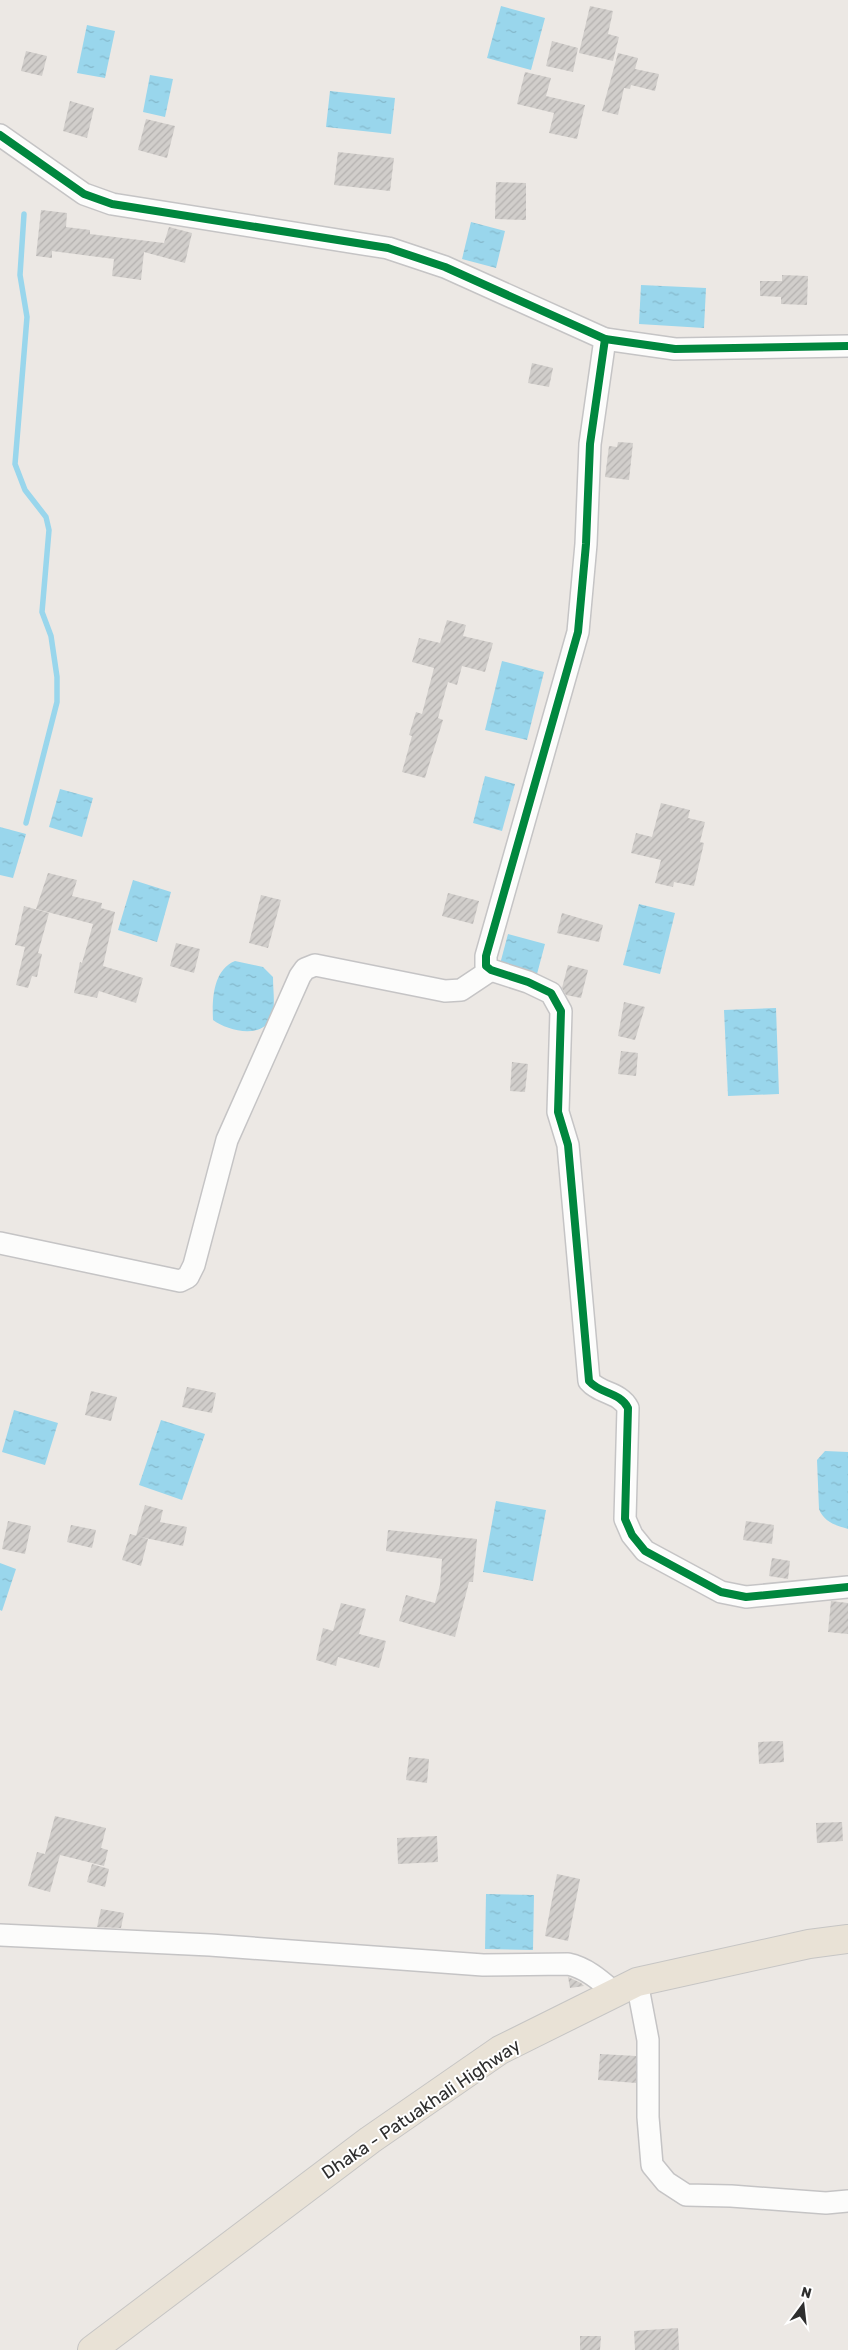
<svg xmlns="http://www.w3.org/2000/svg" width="848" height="2350" font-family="Rubik,sans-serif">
<defs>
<pattern id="water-ripples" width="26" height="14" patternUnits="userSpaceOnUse" patternTransform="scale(1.25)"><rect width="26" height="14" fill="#99d6ec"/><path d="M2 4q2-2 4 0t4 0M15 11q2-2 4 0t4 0" fill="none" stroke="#84b8cb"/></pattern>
<pattern id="building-hatch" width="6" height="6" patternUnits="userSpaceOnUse" patternTransform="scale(1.25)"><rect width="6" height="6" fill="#d1cecb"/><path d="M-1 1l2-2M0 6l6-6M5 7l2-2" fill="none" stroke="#b4b1af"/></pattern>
</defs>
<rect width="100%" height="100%" fill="#ece8e4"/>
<g fill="url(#water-ripples)">
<path d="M501,6L545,18L531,70L487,58Z"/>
<path d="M87,25L115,31L105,78L77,73Z"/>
<path d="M150,75L173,79L165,117L143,112Z"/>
<path d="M330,91L395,98L391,134L326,127Z"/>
<path d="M471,222L505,231L496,268L462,259Z"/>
<path d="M641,285L706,288L704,328L639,324Z"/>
<path d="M502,661L544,672L527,740L485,730Z"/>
<path d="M485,776L515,784L502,831L473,823Z"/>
<path d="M60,789L93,798L82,837L49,827Z"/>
<path d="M0,827L26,834L13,878L0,875Z"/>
<path d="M133,880L171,892L157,942L118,930Z"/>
<path d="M639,904L675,913L660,974L623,965Z"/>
<path d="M508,934L545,944L537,974L500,964Z"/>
<path d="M235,961L263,967L273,977C273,989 275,1002 273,1013C267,1040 229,1032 213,1020C212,999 213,970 235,961Z"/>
<path d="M776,1008L779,1094L728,1096L724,1010Z"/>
<path d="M14,1410L58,1423L45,1465L2,1452Z"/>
<path d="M161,1420L205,1434L182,1500L139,1485Z"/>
<path d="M825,1451L848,1452V1529C835,1525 824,1522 819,1509L817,1460Z"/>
<path d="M496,1501L546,1510L533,1581L483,1572Z"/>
<path d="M0,1563L16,1569L2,1611L0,1610Z"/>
<path d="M486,1894L534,1895L533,1950L485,1949Z"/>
</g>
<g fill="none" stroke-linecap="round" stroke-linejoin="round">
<path stroke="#99d6ec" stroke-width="5.5" d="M24,214L20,275L27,317L15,464L25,490L46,517L49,530L42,612L51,636L57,677V702L26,823"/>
</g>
<g fill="url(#building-hatch)">
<path d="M590,6L613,11L608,34L619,37L613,61L579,53Z"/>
<path d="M552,41L578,48L573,72L546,66Z"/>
<path d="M26,51L47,56L42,76L21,71Z"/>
<path d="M618,53L638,58L635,69L659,74L655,91L631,85L630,89L624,88L618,115L602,111Z"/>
<path d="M525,72L551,78L546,96L585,105L577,139L549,133L554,113L517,104Z"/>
<path d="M70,101L94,108L87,138L63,131Z"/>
<path d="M146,119L175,126L167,158L138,150Z"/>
<path d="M338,152L394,158L390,191L334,185Z"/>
<path d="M496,182L526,183V220L495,219Z"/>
<path d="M41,210L67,213L66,227L90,230V234L164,243L169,227L192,233L185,263L144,252L141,280L112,276L114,259L52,251V258L36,256Z"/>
<path d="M782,275L808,276L807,305L781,304V297L760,296V281H782Z"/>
<path d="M532,363L553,368L549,387L528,383Z"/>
<path d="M618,442L633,443L629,480L605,477L609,446L617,447Z"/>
<path d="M447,620L466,625L463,636L493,643L485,672L462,666L457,685L448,682L438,718L443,720L425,778L402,772L412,736L409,735L416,712L422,714L434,668L412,662L419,638L440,643Z"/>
<path d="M661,803L690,810L688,818L705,822L700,842L704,843L694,886L674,882L673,887L655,883L661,860L631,853L636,833L652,837Z"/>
<path d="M48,873L77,880L72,896L102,903L101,908L115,912L103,966L143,978L136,1003L99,991L97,998L74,993L80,962L82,963L93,924L36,909Z"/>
<path d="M448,893L479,901L473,924L442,916Z"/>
<path d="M261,895L281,900L268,948L249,943Z"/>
<path d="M24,906L49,913L38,953L42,954L37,977L32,976L28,988L16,985L25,947L15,945Z"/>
<path d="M562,913L603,925L599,942L557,933Z"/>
<path d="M176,943L200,949L194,973L170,966Z"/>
<path d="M568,965L588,970L581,998L566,995L562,988Z"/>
<path d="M624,1002L645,1007L635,1040L618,1036Z"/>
<path d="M621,1051L638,1053L636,1076L618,1074Z"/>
<path d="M512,1062L528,1064L525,1092L510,1091Z"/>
<path d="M187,1387L216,1393L212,1413L182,1407Z"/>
<path d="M91,1391L117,1397L111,1421L85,1415Z"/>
<path d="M145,1505L163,1510L160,1522L187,1527L183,1546L136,1536Z"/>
<path d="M8,1521L31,1526L25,1554L2,1549Z"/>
<path d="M746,1521L774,1525L772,1544L743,1540Z"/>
<path d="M71,1525L96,1530L92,1548L67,1542Z"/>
<path d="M388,1530L477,1539L473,1582H469L455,1637L399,1621L406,1595L435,1603L440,1585L442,1559L386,1551Z"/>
<path d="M130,1534L148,1539L141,1566L122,1560Z"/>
<path d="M772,1558L790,1561L788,1579L769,1576Z"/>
<path d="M831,1601L848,1603V1634L828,1632Z"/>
<path d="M341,1603L366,1609L359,1634L386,1641L379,1668L338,1657L336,1666L316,1660L323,1628L333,1631Z"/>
<path d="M783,1741L784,1762L759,1764L758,1742Z"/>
<path d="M409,1757L429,1759L427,1783L406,1780Z"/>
<path d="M55,1816L106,1828L101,1848L108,1850L104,1866L60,1855L50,1892L28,1886L37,1852L45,1854Z"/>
<path d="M842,1822L843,1841L817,1843L816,1823Z"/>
<path d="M437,1836L438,1862L398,1864L397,1838Z"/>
<path d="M92,1864L109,1869L105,1887L87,1882Z"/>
<path d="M557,1874L580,1879L568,1941L545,1936Z"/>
<path d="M101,1909L124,1913L121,1928L97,1927Z"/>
<path d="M568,1977L581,1983L584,1986L570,1988Z"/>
<path d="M600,2054L636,2056V2083L598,2080Z"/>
<path d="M678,2328L679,2350H635L634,2331Z"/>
<path d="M580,2336H601L600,2350H580Z"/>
</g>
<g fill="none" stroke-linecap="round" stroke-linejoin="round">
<defs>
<g id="minor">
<path d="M0,135L84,194L112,204L388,248L445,267L605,339L675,349L848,346"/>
<path d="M605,339L590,444L586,544L578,632L486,956V966L491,970L528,982L551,993L561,1011L558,1112L568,1145L589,1381C600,1394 620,1392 628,1408L625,1519L632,1535L645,1551L721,1592L746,1597L848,1587"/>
<path d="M0,1243L180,1281L188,1277L194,1265L227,1140L300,976L305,969L315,965L445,991L461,990L491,970"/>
<path d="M0,1935L210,1945L483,1965L568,1964C587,1968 601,1981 615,1993"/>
<path d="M637,1982L648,2040V2117L652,2165L666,2182L686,2195L731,2196L826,2203L848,2201"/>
</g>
<path id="trunk" d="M92,2350L370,2140L500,2050L637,1982L809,1944L848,1939"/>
</defs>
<use href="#minor" stroke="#c5c4c5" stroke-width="24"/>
<use href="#trunk" stroke="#c6c5c4" stroke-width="30"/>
<use href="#minor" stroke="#fcfcfb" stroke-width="21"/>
<use href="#trunk" stroke="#e9e2d6" stroke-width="28"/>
<defs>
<g id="cycleway">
<path d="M0,135L84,194L112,204L388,248L445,267L605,339L675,349L848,346"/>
<path d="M605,339L590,444L586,544L578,632L486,956V966L491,970L528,982L551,993L561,1011L558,1112L568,1145L589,1381C600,1394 620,1392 628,1408L625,1519L632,1535L645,1551L721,1592L746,1597L848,1587"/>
</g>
</defs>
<use href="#cycleway" stroke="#fff" stroke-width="11"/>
<use href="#cycleway" stroke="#00873e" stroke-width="8"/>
</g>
<g text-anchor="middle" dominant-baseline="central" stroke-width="4" stroke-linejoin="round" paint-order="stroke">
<g font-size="18" fill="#2e2e2e" stroke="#fff">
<text transform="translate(421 2109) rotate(-34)">Dhaka - Patuakhali Highway</text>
</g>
</g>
<g transform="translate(803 2305) rotate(15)" stroke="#ffffff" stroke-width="4" paint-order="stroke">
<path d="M0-4L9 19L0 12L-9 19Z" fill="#2e2e2e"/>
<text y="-8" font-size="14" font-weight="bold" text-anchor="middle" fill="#2e2e2e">N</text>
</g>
</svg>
